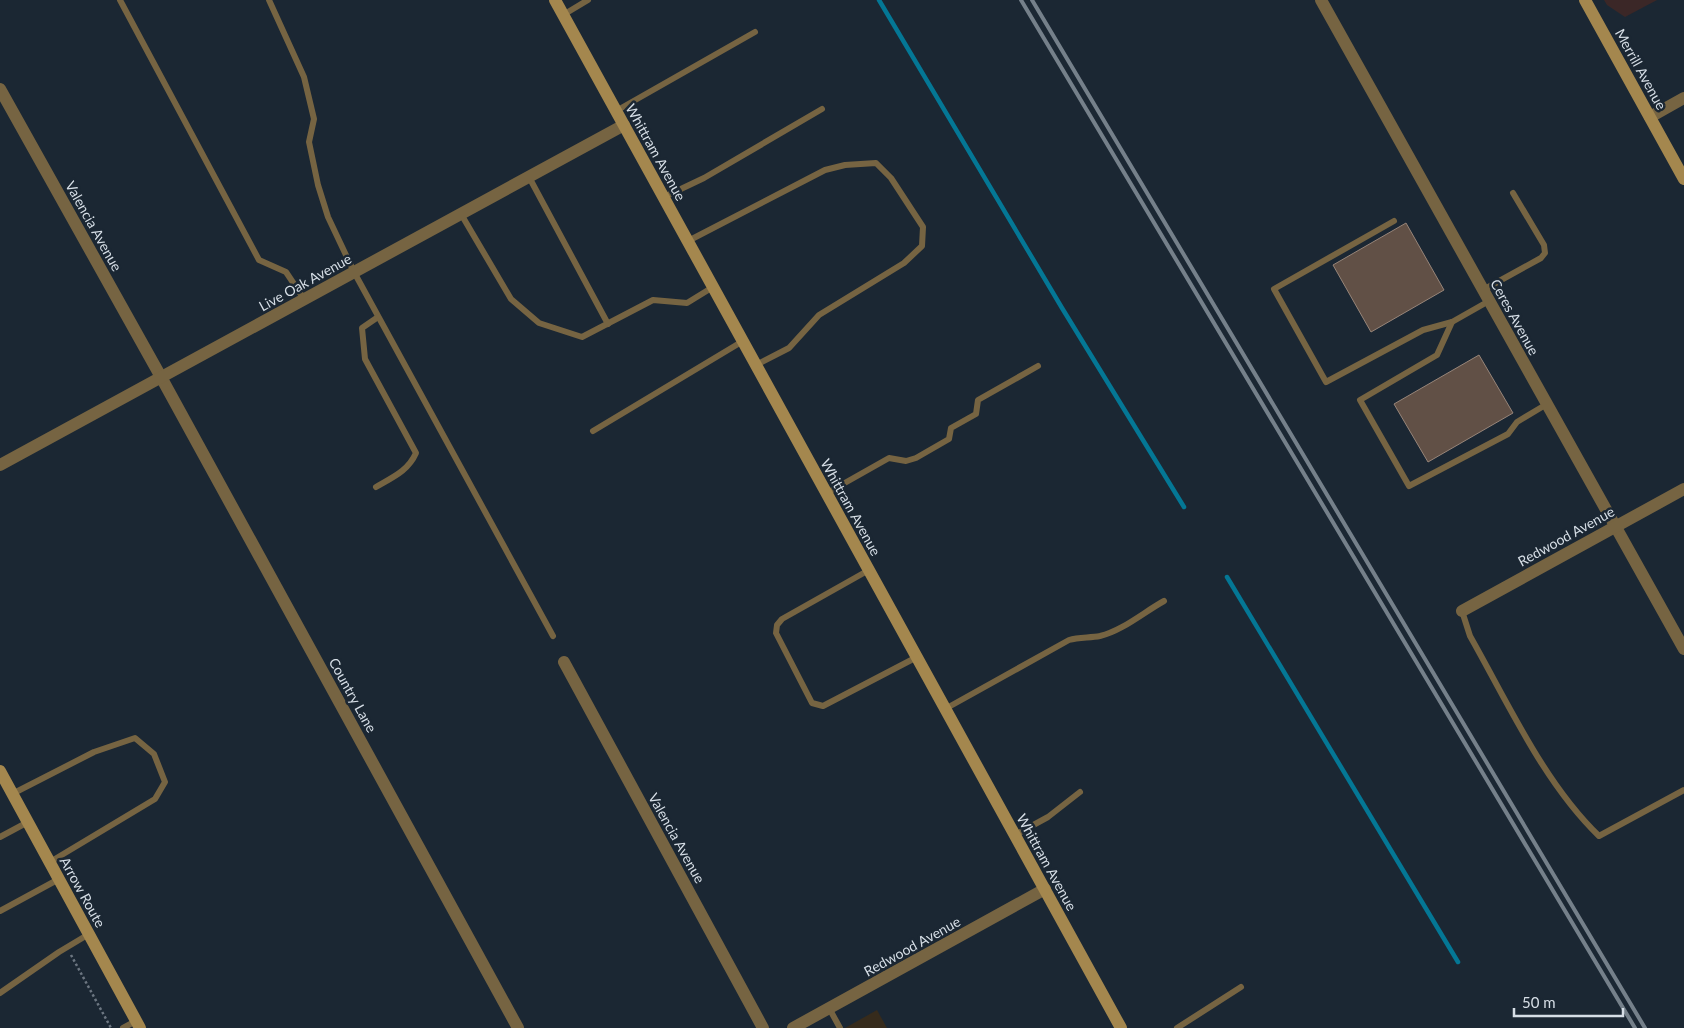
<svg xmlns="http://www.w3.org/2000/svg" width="1684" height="1028" font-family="Lato,sans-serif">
<rect width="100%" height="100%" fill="#1b2733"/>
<path fill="#3b2727" d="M1604,0H1657L1625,17L1607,5Z"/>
<path fill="#362b1c" d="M877,1010L887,1028H845Z"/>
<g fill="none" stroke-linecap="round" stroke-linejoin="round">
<g stroke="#047795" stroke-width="4.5">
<path d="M879,0L1062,308L1184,507"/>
<path d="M1227,577L1458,962"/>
</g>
</g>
<g fill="#615046" stroke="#978579">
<path d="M1406,223L1444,290L1371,332L1333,265Z"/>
<path d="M1479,355L1513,413L1428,462L1394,404Z"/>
</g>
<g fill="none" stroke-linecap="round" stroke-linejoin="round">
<path stroke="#6c7681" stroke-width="2.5" stroke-dasharray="2.5 2.5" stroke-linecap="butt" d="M71,955L111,1028"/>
<g stroke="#766442" stroke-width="6">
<path d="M120,0L259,260L286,272L304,299"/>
<path d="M269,0L304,77L314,119L309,142L318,185L328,217L354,272L553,636"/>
<path d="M563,15L588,0"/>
<path d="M616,111L755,32"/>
<path d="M529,177L608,324"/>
<path d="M664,197L704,178L822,109"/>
<path d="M461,214L511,299L539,323L582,337L653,300L687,303L713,287"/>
<path d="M1394,221L1274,289L1326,382L1423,330L1452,322L1489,301"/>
<path d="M688,241L825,170L845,165L876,163L891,178L923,227L922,246L904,263L819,315L789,348L756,365"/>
<path d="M1483,290L1541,258L1545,253L1544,245L1513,193"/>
<path d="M1452,322L1437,355L1360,400L1409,486L1508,434L1517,422L1547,404"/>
<path d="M593,431L743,341"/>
<path d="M376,487C393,477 408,471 416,453L365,359L362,328L378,317"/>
<path d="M827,493L889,458L906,461L916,458L949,439L951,428L976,414L978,400L1038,366"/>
<path d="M869,570L782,619L777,625L776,633L812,703L823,706L917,657"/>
<path d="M1462,611L1470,636C1508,703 1544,783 1599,836L1684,790"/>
<path d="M945,709L1069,640C1079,637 1090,638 1100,636C1122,631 1144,612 1164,601"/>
<path d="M12,794L94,752L135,738L154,754L165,782L155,799L50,862"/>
<path d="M1015,835L1048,817L1080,792"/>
<path d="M0,837L28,822"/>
<path d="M0,911L59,879"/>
<path d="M0,993L59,952L89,934"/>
<path d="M829,1008L840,1028"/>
<path d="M123,1028L136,1021"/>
<path d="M1177,1028L1241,987"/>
</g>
<g stroke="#766442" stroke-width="12">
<path d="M1321,0L1684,649"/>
<path d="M0,89L161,377L518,1028"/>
<path d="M1650,117L1684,98"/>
<path d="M0,465L624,125"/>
<path d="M1462,611L1684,489"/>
<path d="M564,662L763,1028"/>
<path d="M793,1028L1045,889"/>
</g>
<g stroke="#a4874e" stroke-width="12">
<path d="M555,0L1121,1028"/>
<path d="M1585,0L1684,179"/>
<path d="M0,771L140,1028"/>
</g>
<g stroke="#75808a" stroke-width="4">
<path d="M1021,0L1635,1028"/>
<path d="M1032,0L1645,1028"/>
</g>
</g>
<g text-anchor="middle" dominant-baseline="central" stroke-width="5" stroke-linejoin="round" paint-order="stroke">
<g font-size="14" fill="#d6dee6" stroke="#1b2733">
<text transform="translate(1641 69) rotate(61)">Merrill Avenue</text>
<text transform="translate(656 152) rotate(61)">Whittram Avenue</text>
<text transform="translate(94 226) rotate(61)">Valencia Avenue</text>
<text transform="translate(305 282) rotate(-29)">Live Oak Avenue</text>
<text transform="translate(1515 317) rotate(61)">Ceres Avenue</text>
<text transform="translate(851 507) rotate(61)">Whittram Avenue</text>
<text transform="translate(1566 536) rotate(-29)">Redwood Avenue</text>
<text transform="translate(353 695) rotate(61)">Country Lane</text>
<text transform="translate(677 838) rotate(61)">Valencia Avenue</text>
<text transform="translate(1047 862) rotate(61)">Whittram Avenue</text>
<text transform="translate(83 892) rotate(61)">Arrow Route</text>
<text transform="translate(912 946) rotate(-29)">Redwood Avenue</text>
</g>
</g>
<path d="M1514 1008v8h109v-8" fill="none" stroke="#d6dee6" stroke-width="2.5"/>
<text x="1522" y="1008" font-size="15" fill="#d6dee6" stroke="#1b2733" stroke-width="4" paint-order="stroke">50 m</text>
</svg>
